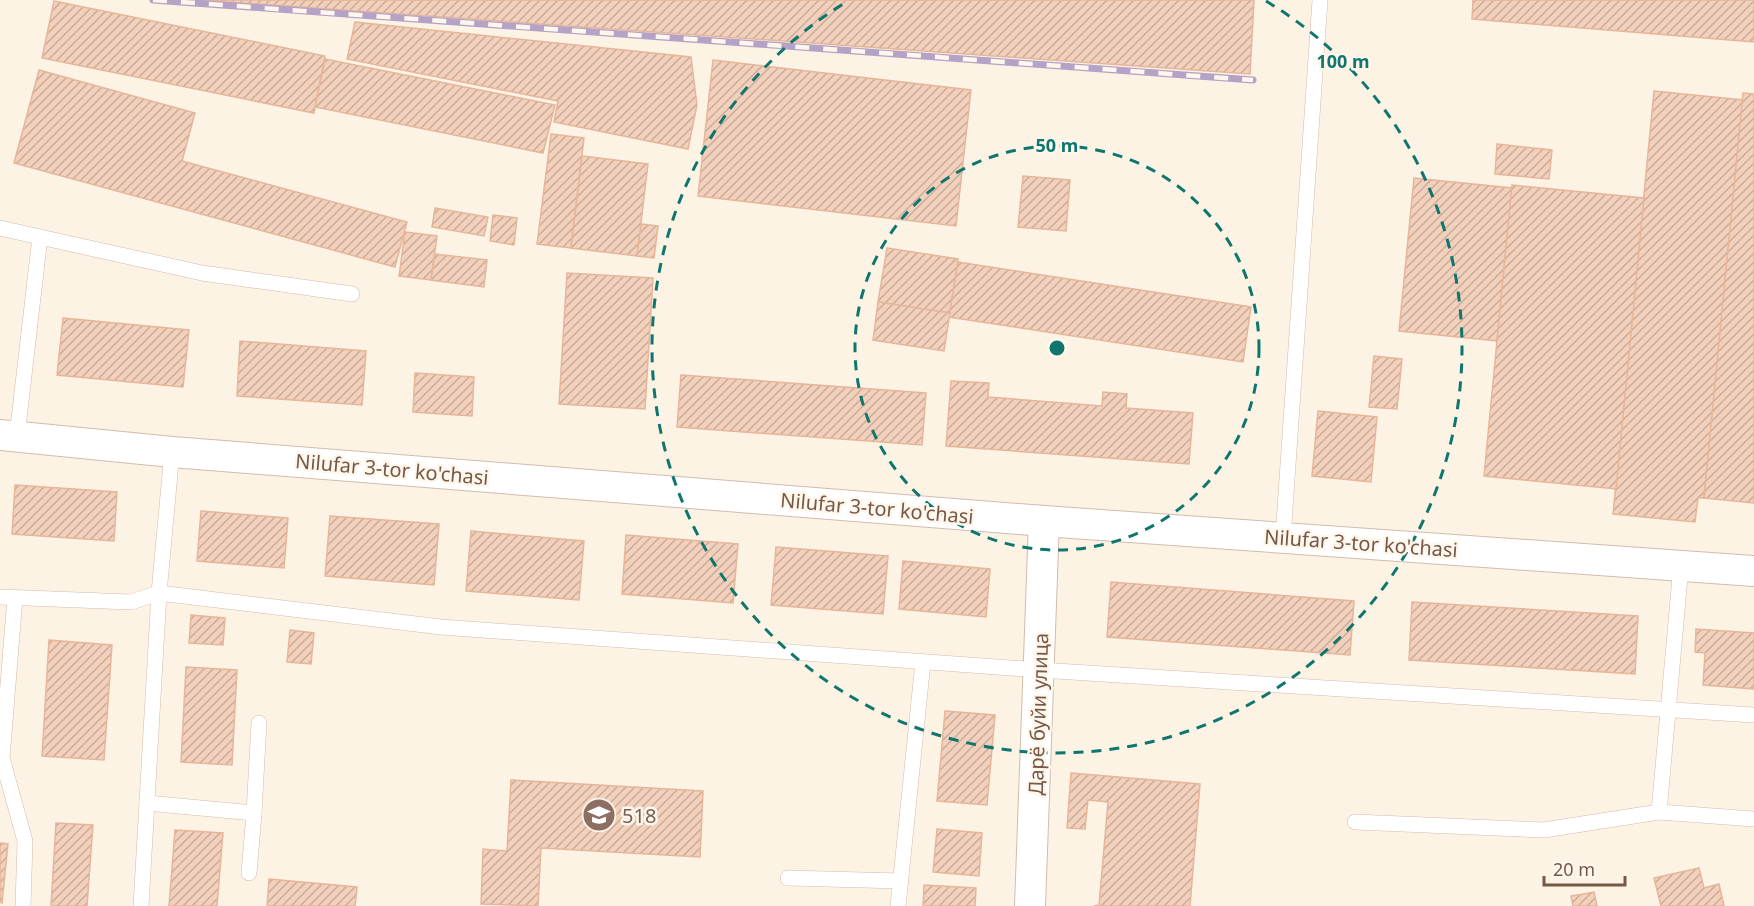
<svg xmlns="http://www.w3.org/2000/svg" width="1754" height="906" font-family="'Noto Sans',sans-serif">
<defs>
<pattern id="building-hatch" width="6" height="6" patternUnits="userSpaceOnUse" patternTransform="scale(1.5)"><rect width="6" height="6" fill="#f3d0bb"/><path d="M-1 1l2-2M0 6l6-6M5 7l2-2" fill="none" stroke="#c9ac9a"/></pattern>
</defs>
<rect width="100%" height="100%" fill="#fdf3e4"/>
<g fill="url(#building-hatch)" stroke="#e6b69b" stroke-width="1.5">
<path d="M200,0H1254L1250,74Z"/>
<path d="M1473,0H1754V42L1472,19Z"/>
<path d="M54,1L325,56L314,113L42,58Z"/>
<path d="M355,22L691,57L697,105L688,149L554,122L558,101L347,59Z"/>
<path d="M325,59L555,105L543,153L315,107Z"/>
<path d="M713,60L971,90L956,226L698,196Z"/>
<path d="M39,70L195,113L182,161L407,222L395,267L14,163Z"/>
<path d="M1654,91L1743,100L1704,498H1698L1695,522L1613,514Z"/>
<path d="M1743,93L1754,94V503L1704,498Z"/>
<path d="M551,134L584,138L571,248L537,244Z"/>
<path d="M1497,144L1552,150L1549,179L1495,174Z"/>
<path d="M582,156L648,164L637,256L571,248Z"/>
<path d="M1023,176L1070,180L1066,231L1018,227Z"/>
<path d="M1414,178L1512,188L1497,341L1399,331Z"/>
<path d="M1512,185L1644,198L1616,489L1484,476Z"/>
<path d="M435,208L488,217L484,236L432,227Z"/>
<path d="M493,215L517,218L514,245L490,241Z"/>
<path d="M641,224L658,226L654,258L637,256Z"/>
<path d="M405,232L437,236L431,280L399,276Z"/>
<path d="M887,248L958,259L950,313L878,302Z"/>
<path d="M435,254L487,260L484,287L431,280Z"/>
<path d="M958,262L1251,307L1243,362L949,317Z"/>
<path d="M567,273L653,278L645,409L559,404Z"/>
<path d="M878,302L950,313L944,351L873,340Z"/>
<path d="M63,318L189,330L183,387L57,375Z"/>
<path d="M240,341L366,351L362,405L237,396Z"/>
<path d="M1374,356L1402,359L1397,409L1369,407Z"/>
<path d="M415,373L474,377L472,416L413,412Z"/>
<path d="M681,375L926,393L922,445L677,427Z"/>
<path d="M951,381L989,383L988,397L1102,406L1103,392L1127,394L1126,408L1193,413L1189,464L946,446Z"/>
<path d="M1318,411L1377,417L1371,482L1312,476Z"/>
<path d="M15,485L117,492L114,541L12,534Z"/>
<path d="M201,511L288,518L284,568L197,561Z"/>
<path d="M330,516L439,524L434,585L325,576Z"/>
<path d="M471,531L584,541L579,600L466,591Z"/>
<path d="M626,535L738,544L733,603L622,594Z"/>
<path d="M776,547L888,556L883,614L771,605Z"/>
<path d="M903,561L990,569L986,617L899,609Z"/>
<path d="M1111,582L1354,601L1350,655L1107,637Z"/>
<path d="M1412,602L1638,616L1635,674L1409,660Z"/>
<path d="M191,615L225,618L223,645L189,643Z"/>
<path d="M1696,629L1754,633V689L1703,685L1705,653L1695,652Z"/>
<path d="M290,630L314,633L311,664L287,662Z"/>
<path d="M49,640L112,645L104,760L42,756Z"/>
<path d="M186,667L237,670L232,765L181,762Z"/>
<path d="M945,711L995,715L987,805L937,801Z"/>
<path d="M1071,773L1200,784L1190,906H1094L1099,905L1108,802L1088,800L1085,829L1067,828Z"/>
<path d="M511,780L703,791L700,857L541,848L538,906L481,904L483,849L507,851Z"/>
<path d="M56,823L93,825L87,906H51Z"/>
<path d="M937,829L982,833L979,876L933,872Z"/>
<path d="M175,830L223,833L217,906H169Z"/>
<path d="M0,843L8,844L2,903L0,902Z"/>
<path d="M1699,868L1704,888L1719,884L1724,906H1661L1654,878Z"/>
<path d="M269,879L357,887L355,906H267Z"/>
<path d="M924,885L976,888L975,906H923Z"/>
<path d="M1594,892L1597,906H1573L1571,896Z"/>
</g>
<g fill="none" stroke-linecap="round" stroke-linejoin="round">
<defs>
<g id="service">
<path d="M0,228L40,237L17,436"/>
<path d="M40,237L202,273L352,294"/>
<path d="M1283,537L1320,0"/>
<path d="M0,597L131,602L159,593L441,627L1040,670L1754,715"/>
<path d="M15,598L2,758L25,841L23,906"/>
<path d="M147,803L254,813L249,873"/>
<path d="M1659,812L1681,566"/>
<path d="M254,813L259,723"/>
<path d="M1355,822L1544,830L1659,812L1754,819"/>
<path d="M788,878L901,881"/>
<path d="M141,906L159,593L172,452"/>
<path d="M898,906L923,662"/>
</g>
<g id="minor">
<path d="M0,435L172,452L1044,521L1754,571"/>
<path d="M1030,906L1044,521"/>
</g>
</defs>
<use href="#service" stroke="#d1bcad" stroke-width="16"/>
<use href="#minor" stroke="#d1bcad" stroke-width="32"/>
<use href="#service" stroke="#fff" stroke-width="15"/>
<use href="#minor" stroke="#fff" stroke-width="30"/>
<defs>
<path id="rail" d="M153,0L1253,80"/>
</defs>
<use href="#rail" stroke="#b5a2c7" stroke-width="7"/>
<use href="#rail" stroke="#fff7eb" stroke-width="4.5" stroke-dasharray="14" stroke-linecap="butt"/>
</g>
<g fill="none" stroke="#0f766e" stroke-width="3" stroke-dasharray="10 8">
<circle cx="1057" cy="348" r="202"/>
<path d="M1266 1A405 405 0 1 1 848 1"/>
</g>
<defs>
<symbol id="school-disc" viewBox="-11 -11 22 22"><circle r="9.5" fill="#8d6e63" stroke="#fff7eb"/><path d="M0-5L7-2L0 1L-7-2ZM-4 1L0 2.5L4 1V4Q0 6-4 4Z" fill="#fff"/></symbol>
</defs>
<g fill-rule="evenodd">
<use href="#school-disc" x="580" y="796" width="38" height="38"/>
</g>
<g text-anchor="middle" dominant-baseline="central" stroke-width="5" stroke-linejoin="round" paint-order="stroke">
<g font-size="20" fill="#765849" stroke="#fff7eb">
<text transform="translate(392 469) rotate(5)">Nilufar 3-tor ko'chasi</text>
<text transform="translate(877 508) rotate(5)">Nilufar 3-tor ko'chasi</text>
<text transform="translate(1361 543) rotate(4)">Nilufar 3-tor ko'chasi</text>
<text transform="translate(1038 714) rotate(-88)">Дарё буйи улица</text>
</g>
<g font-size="20" fill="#785e54" stroke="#fff7eb" text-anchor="start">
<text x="622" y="815">518</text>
</g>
</g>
<circle cx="1057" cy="348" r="9" fill="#0f766e" stroke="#fff7eb" stroke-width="3"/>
<g font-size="18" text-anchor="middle" font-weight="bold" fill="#0f766e" stroke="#fff7eb" stroke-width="5" stroke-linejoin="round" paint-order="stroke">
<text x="1343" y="68">100 m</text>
<text x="1057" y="152">50 m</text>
</g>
<path d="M1544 876v9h81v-9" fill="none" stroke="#765849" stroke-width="3"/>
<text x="1553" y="876" font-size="18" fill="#765849" stroke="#fff7eb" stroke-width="4.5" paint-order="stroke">20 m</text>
</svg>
